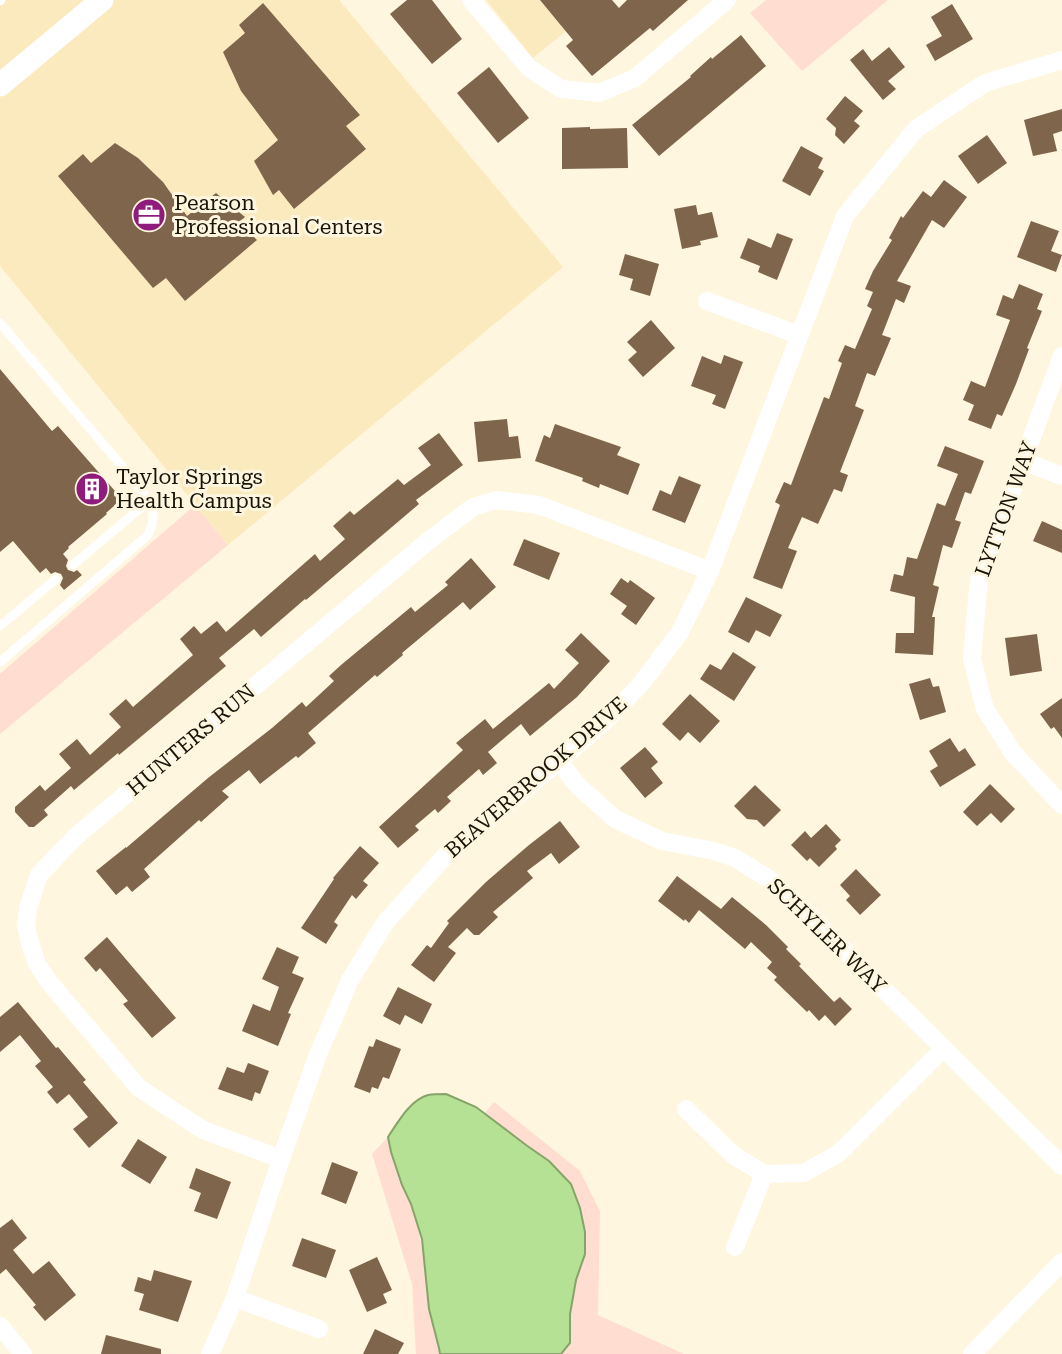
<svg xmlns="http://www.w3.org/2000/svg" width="1062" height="1354" font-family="'Roboto Serif',serif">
<rect width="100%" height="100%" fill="#fff6e0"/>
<g fill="#fceabf">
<path d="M0,0H339L563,267L228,545L0,266Z"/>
<path d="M486,0H604L533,58Z"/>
</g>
<g fill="#ffddd0">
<path d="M766,0H888L802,71L750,13Z"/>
<path d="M195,505L228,545L0,734V674Z"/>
<path d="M494,1102L580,1171L600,1211L598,1315L684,1354H561L570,1343V1314L576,1280L585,1254L571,1184L549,1161L484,1114Z"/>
<path d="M388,1137C393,1162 402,1181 411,1204C421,1232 423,1260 429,1289C433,1310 439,1333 440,1354H416L412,1284L372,1154Z"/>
</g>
<path fill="#b4e194" stroke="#86a46a" stroke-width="2" d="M446,1094L476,1107L526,1145L549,1161L571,1184L580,1208L585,1232V1254L576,1280L570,1314V1343L561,1354H440L439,1348L429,1309L422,1239L411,1204L402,1185L391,1152L388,1137C398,1122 410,1100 428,1095C434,1094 440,1094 446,1094Z"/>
<g fill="#7f654c">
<path d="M407,0H432L462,39L432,64L390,14Z"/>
<path d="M540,0H612L619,8L627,0H688L653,31L650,28L592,76L566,46L573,40Z"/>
<path d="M263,3L360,115L346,126L366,149L294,209L279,190L273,195L254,161L278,140L241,91L223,52L245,33L239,25Z"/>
<path d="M952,4L973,39L935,61L926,45L942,36L931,17Z"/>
<path d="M741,35L766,66L659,156L632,125L691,77L690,76L711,57L712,59Z"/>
<path d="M889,47L905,67L888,81L896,89L883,100L850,60L863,49L872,61Z"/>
<path d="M489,67L529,118L498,143L457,93Z"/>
<path d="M845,96L863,111L854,121L860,126L844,144L835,135L836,128L826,119Z"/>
<path d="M1062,109V131L1053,134L1057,151L1033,156L1024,120Z"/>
<path d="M590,127V129L627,128L628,168L562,169V128Z"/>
<path d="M987,135L1007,163L978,184L958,156Z"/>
<path d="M115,143L138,158L163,182L187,216L216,193L245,217L239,222L257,240L185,301L166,278L153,288L58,176L83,154L91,163Z"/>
<path d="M801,146L823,158L818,168L824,171L810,196L782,181Z"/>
<path d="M944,180L967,197L944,228L932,220L897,281L911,286L904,303L896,299L882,335L891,338L875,376L867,373L855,406L864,410L840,472L848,475L842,492L834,489L818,524L802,517L788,548L797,551L782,589L753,578L780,505L775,502L784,482L791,485L824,397L829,399L842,363L838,361L845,345L855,349L872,309L867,306L873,292L865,289L873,271L892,240L889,238L901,216L903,218L923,191L931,197Z"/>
<path d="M696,205L698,215L712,212L718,237L700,241L701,245L682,249L674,209Z"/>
<path d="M1031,221L1059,231L1051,251L1062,255L1056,272L1017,257Z"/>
<path d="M777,233L793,239L777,280L758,272L760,266L740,258L748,238L771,248Z"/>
<path d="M625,254L659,264L650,296L630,290L633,279L619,275Z"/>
<path d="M1019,284L1043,294L1037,309L1042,311L1027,348L1029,349L1016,384L1002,416L997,414L991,429L968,420L974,405L963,400L971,381L985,387L1010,320L996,315L1003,295L1013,299Z"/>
<path d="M651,320L675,348L643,377L628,360L637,352L627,342Z"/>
<path d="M724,355L743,362L725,409L712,404L716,395L691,386L702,356L721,364Z"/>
<path d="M0,369L52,431L58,426L122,499L106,513L107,514L68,547L69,548L63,554L68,560L66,566L68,570L74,572L77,570L82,575L64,590L60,585L63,578L61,574L55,572L51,574L46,568L40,573L13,541L0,552Z"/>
<path d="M507,419L509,437L518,436L521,458L478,462L474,422Z"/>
<path d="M555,424L621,447L617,455L640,464L628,495L600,484L599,488L582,481L583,478L535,461L544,435L550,438Z"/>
<path d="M439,433L463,465L416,500L419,504L306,600L305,599L261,637L254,629L219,658L226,666L119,755L118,753L74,790L71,786L44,810L48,815L34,827H29L15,812V807L40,785L45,791L71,768L59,754L77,739L90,755L121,727L109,714L126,699L133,707L193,655L180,639L194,626L201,634L217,621L226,632L315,554L320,561L345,539L333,526L350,511L354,515L398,479L404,485L431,465L418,448Z"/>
<path d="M945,446L984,461L971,494L965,492L955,520L961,522L952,548L943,545L933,585L939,587L932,617H935L933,655L895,653L896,633H914L915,597L890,591L894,574L903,576L907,557L917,559L937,503L945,506L958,474L937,466Z"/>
<path d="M679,476L701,485L685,523L652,510L660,490L671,495Z"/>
<path d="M1042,521L1062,530V553L1033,541Z"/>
<path d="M524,539L560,553L549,580L513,565Z"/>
<path d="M471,558L496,587L470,610L463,602L402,653L403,655L377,677L375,675L308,733L316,743L298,758L296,756L260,784L249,770L222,791L229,797L201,822L199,820L144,869L150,877L132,892L127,886L116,895L96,871L126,847V848L208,778L272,728L302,702L306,707L334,681L329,676L341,665L411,607L415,612L448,585L445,582Z"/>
<path d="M621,578L628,583L630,580L655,598L636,625L621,614L627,606L610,594Z"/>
<path d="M746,597L782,615L770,637L756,630L749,643L728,632Z"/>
<path d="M581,633L610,661L577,697L530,736L521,724L488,752L497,763L483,775L479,769L447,797L451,801L438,813L435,809L415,826L419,830L398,848L379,827L463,750L456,743L485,719L493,729L549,683L554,689L579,663L565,650Z"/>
<path d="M1037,634L1042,671L1010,676L1005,638Z"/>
<path d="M733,652L756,667L734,701L700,679L710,664L721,670Z"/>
<path d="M930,678L933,687L939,686L946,712L920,720L909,684Z"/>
<path d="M690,694L720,721L700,743L688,732L680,741L662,724Z"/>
<path d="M1062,698V738L1054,727L1051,729L1040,714Z"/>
<path d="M950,738L959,752L965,748L976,765L940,787L930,771L938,766L929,751Z"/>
<path d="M645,747L658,762L651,768L663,783L645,798L620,768Z"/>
<path d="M990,784L1015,809L1001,823L991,813L977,826L963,812Z"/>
<path d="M755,785L781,810L764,827L757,820L747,819L734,806Z"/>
<path d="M560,821L580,847L559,864L551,853L527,871L533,878L493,912L498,917L479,935H474L467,928L448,947L456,953L434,982L411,965L427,945L431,948L449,923L447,921L486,882L529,845Z"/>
<path d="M826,824L841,840L835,846L837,849L819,867L810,858L807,861L791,845L805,831L811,838Z"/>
<path d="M360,846L379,863L363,881L368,885L356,899L352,895L334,922L338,925L326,944L301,928L334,879L333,878Z"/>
<path d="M856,869L881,895L860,915L846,900L850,896L840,885Z"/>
<path d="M677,876L721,909L732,897L766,925L788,947L786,949L801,964L799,966L834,1002L840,997L852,1009L835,1026L825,1015L819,1021L809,1010L807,1012L774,980L777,977L767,968L772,962L751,942L745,949L699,910L689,923L685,919L684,921L658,901Z"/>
<path d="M107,937L176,1018L152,1038L123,1004L128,1001L100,968L96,972L84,958Z"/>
<path d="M277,947L299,957L292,973L304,978L288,1013L291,1014L278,1046L242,1031L253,1004L270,1011L279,987L262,979Z"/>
<path d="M398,987L432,1004L422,1024L405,1015L400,1025L383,1016Z"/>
<path d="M18,1002L56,1048L58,1047L86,1080L83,1082L118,1123L89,1148L73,1129L88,1117L69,1094L57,1104L47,1092L53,1087L35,1066L41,1061L20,1035L0,1052V1017Z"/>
<path d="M376,1039L401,1049L389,1079L383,1077L378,1089L372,1087L370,1093L354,1087L369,1046L373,1047Z"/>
<path d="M248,1063L269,1071L260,1094L255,1092L252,1101L218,1089L227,1067L244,1073Z"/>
<path d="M138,1139L167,1157L150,1184L121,1166Z"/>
<path d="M332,1162L358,1172L346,1204L321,1194Z"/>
<path d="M196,1168L231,1182L217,1219L194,1211L201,1193L189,1188Z"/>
<path d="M12,1219L27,1238L13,1250L33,1274L49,1261L76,1295L45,1321L33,1307L36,1305L6,1269L0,1274V1228Z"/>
<path d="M302,1238L336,1250L326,1278L292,1266Z"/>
<path d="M377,1257L392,1290L383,1294L387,1303L367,1312L349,1270Z"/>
<path d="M154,1270L192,1281L178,1322L139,1310L144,1294L134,1291L138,1277L151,1281Z"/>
<path d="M375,1329L404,1343L398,1354H363Z"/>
<path d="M106,1335L161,1349V1354H101Z"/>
</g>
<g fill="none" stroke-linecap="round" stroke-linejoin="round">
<g stroke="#fff" stroke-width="9">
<path d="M0,1L1,0"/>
<path d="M0,323L137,484C151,504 159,511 148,535L0,662"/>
<path d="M73,565L149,501"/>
<path d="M0,626L56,579"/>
</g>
<g stroke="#fff" stroke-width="18">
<path d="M471,0L529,68L561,89L599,93L635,78L727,0"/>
<path d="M707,301L799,335"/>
<path d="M1062,356L979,579L972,659L985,709L1013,753L1062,805"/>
<path d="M1023,461L1062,476"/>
<path d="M559,761L577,785L615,819L662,841L714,851L735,858L769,879L805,911L1062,1166"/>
<path d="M686,1109L732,1154L764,1174"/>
<path d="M281,1159L203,1130L139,1088L49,982L37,964L30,943L26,926L28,908L39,875L75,837L427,542L473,507L496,500L539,505L710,571"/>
<path d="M735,1247L764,1174L804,1173L839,1153L943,1049"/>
<path d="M235,1298L319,1329"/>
<path d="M0,1326L23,1354"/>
<path d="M210,1354L235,1298L281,1159L317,1057L350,980L385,923L445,856L559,761L603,723L641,684L680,632L710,571L845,216L916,129L985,83L1062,60"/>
<path d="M972,1354L1062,1262"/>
</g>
<path stroke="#fff" stroke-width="23" d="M0,85L102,0"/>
</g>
<defs>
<symbol id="office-disc" viewBox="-11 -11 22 22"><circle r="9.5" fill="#8f1c7d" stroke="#fff6e0"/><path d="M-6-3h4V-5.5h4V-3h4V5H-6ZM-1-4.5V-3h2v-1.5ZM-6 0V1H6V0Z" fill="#fff"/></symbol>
<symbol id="building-disc" viewBox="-11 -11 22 22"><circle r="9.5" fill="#8f1c7d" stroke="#fff6e0"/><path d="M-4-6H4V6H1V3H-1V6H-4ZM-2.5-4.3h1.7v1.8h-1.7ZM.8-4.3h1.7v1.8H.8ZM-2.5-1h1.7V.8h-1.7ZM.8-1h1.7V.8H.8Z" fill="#fff"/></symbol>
</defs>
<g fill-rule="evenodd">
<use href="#office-disc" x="130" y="196" width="38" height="38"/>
<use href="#building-disc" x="73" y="470" width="38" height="38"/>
</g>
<g text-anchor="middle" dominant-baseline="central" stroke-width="6" stroke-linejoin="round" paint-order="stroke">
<g font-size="21" fill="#1a1408" stroke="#fff6e0" text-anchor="start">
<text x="174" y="203">Pearson<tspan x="174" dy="24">Professional Centers</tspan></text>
<text x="116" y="477">Taylor Springs<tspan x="116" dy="24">Health Campus</tspan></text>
</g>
<g font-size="21" fill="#1a1408" stroke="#fff6e0">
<text transform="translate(1006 509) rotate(-70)">LYTTON WAY</text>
<text transform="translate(191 740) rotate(-40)">HUNTERS RUN</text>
<text transform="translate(536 777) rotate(-41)">BEAVERBROOK DRIVE</text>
<text transform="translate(827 936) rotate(44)">SCHYLER WAY</text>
</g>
</g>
</svg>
